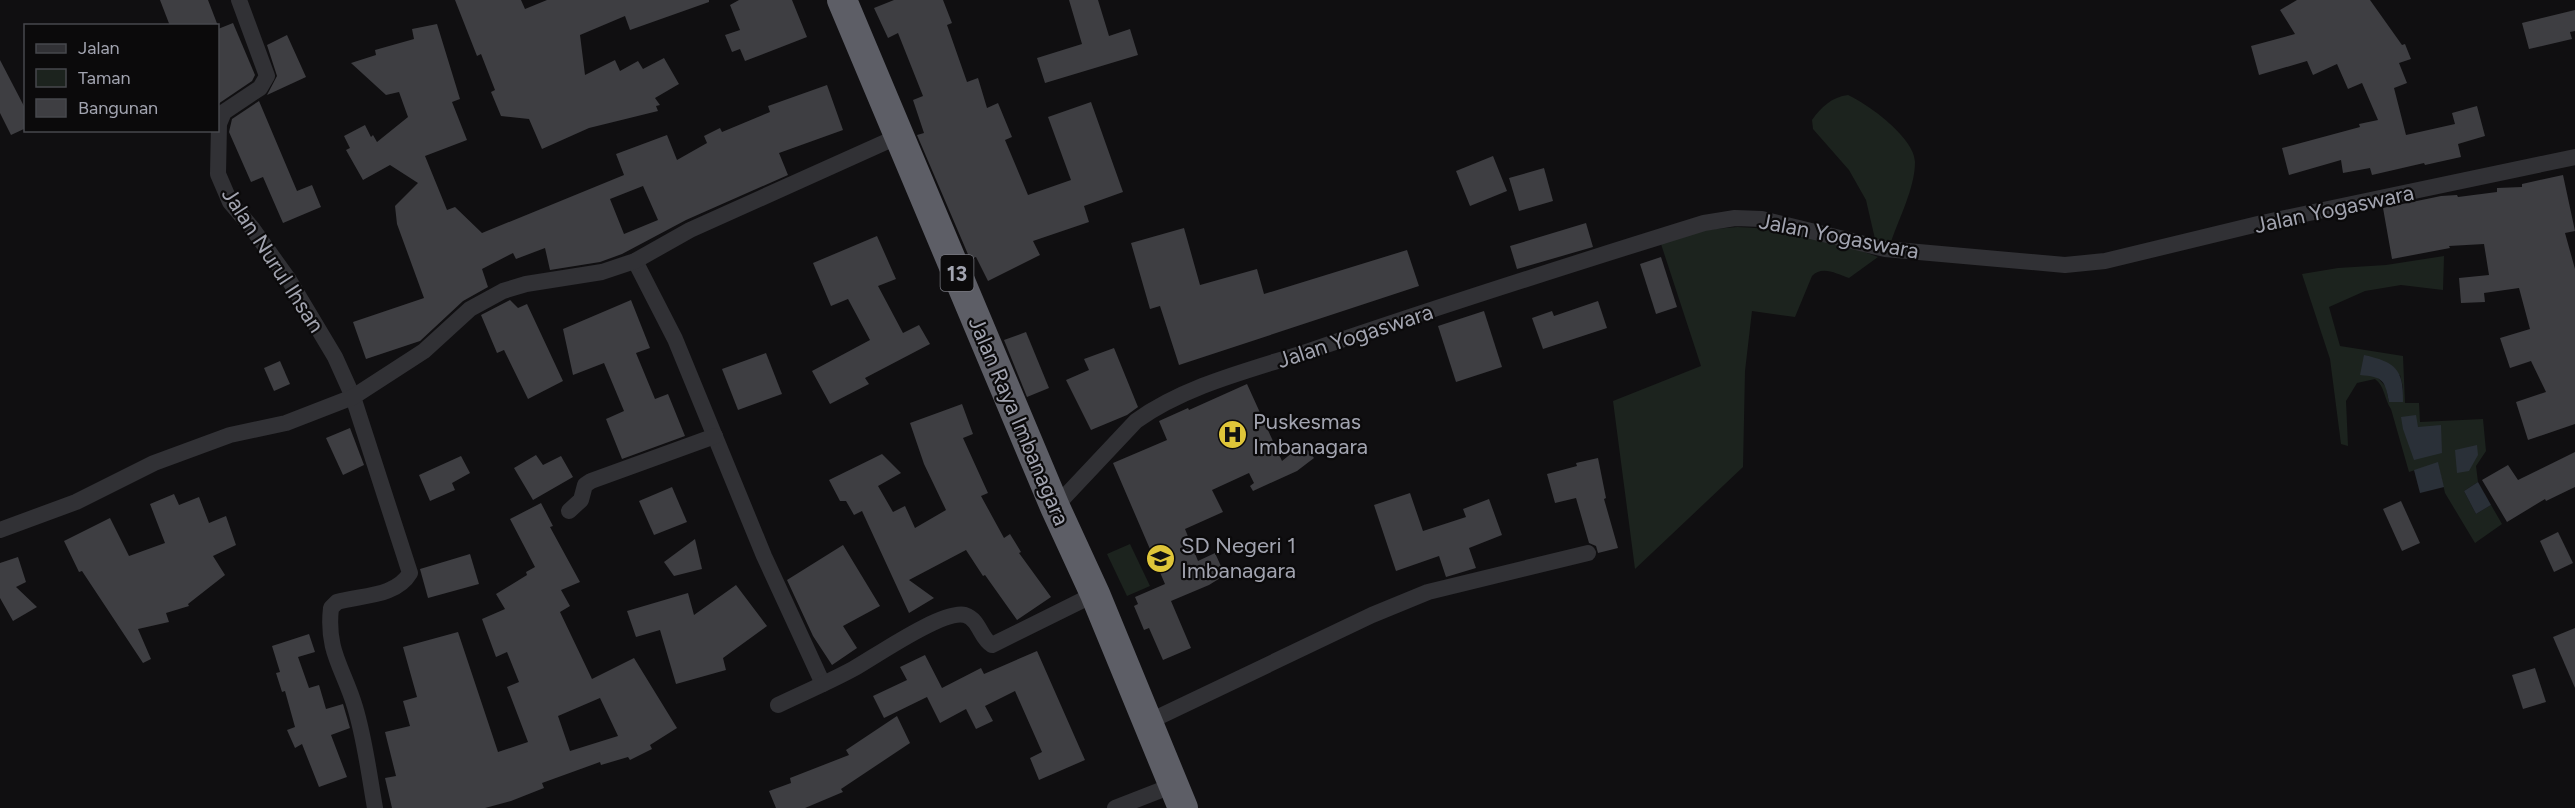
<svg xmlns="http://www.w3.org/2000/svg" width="2575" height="808" font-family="Figtree,sans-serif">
<rect width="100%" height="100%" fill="#100f11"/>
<g fill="#1c231e" fill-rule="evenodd">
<path d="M1848,95C1868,104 1915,138 1915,162C1915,188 1899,218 1891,242L1875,239L1866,200L1849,170L1813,129L1812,120C1821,107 1832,97 1848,95Z"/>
<path d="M1737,227C1784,228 1834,241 1878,257L1849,278C1837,274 1822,265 1812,276L1795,317L1752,311L1745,371L1743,467L1635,569L1613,401L1701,366L1661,244L1705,230Z"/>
<path d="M2444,256L2443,290L2401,285L2365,291L2329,307L2340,346L2403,356L2405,403H2419L2420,422L2483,419L2486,451L2476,466L2478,482L2464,491L2476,514L2491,505L2502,524L2475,543L2445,493L2438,463L2409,472L2391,409C2384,399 2385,386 2375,379L2357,383L2346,401L2348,446L2341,444L2330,359L2302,274L2338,268L2386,265ZM2400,375L2403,387V402H2389L2386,387L2376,376Z"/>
<path d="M1130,544L1150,586L1127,596L1107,554Z"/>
</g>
<g fill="#2a3038">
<path d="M2364,355C2395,362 2404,369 2403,402H2389C2385,380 2383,377 2360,375Z"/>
<path d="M2416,415L2418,427L2441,425L2442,453L2414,460L2403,429L2401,417Z"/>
<path d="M2477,445L2478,455L2469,471L2457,473L2455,450Z"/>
<path d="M2438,462L2444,487L2420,493L2414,470Z"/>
<path d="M2478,482L2491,505L2476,514L2464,491Z"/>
</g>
<g fill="#3e3e42" fill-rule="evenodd">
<path d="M160,0H208L218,26H170Z"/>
<path d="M455,0H521L525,9L547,0H709V2L630,30L625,16L580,35L585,75L615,60L620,71L638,61L643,69L664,58L679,84L655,98L660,105L656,106L658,111L589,128L542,149L529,119L501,116L491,92L495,90L481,54L477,56Z"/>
<path d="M739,0H792L807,37L745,61L740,49L732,52L725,35L740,30L730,5Z"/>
<path d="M894,0H943L952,23L947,25L967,82L978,78L987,108L998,103L1012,137L1005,140L1028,195L1071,180L1048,117L1091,102L1123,192L1084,206L1089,222L1033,241L1040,255L988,281L976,257L970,259L917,135L924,133L913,100L923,96L898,33L888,38L874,8Z"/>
<path d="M1069,0H1098L1109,36L1130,29L1138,55L1045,83L1037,58L1082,44Z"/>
<path d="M2297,0H2370L2402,45L2405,44L2411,59L2399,63L2407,83L2394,88L2406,135L2455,124L2452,113L2477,106L2485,136L2458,144L2461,157L2425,165L2424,163L2372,175L2370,168L2343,173L2341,160L2289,175L2282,148L2360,127L2359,124L2378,120L2362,83L2348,89L2337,64L2313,75L2307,61L2259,75L2251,46L2295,34L2280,10Z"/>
<path d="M2575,10V31L2570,32L2572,39L2529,49L2522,23Z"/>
<path d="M233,23L255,75L252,81L218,104V29Z"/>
<path d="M437,24L460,99L452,102L467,140L425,156L447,210L455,207L482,233L624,175L616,154L667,135L677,160L707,143L704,136L720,128L722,132L770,112L768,106L827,85L843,130L779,153L788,175L686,220L622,254L600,262L550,270L545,248L516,259L513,253L482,269L488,287L463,301L420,341L366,359L353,322L424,298L397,224L395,206L418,183L390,165L363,180L346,150L350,148L344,136L365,125L371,137L373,135L377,142L408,117L399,92L386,95L351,63L376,55L375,50L414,39L412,29ZM643,186L658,220L624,234L610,199Z"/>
<path d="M287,35L306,77L267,95L277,76L267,45Z"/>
<path d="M0,60L26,110V128L11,135L0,113Z"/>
<path d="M259,101L297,191L312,185L321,207L283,223L263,177L251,182L229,132L232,119Z"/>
<path d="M1493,156L1507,191L1470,206L1456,171Z"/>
<path d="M1544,168L1553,201L1519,211L1509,178Z"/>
<path d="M2563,175L2575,231L2565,233L2575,269V424L2528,440L2516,402L2546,392L2531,361L2510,368L2500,338L2530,329L2519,288L2484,293L2485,302L2461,303L2459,278L2489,275L2484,244L2449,246L2450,248L2392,259L2383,208L2441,196L2457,195L2458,197L2497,192V188L2522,187V184Z"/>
<path d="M1586,223L1593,247L1517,269L1510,246Z"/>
<path d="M1184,228L1200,285L1257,269L1264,294L1407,250L1419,286L1179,365L1160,306L1150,309L1131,243Z"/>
<path d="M877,236L896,279L878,286L903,333L919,325L930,344L865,378L869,384L830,404L812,371L870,340L848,299L831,306L813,263Z"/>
<path d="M1661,257L1677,307L1656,314L1640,264Z"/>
<path d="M510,300L518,308L527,304L563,381L528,399L504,350L497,353L481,315Z"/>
<path d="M631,300L650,348L636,353L655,399L668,394L685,436L622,459L606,419L624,411L604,363L573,375L563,329Z"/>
<path d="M1598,301L1607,328L1543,349L1532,318L1552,311L1554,316Z"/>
<path d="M1484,311L1502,367L1456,382L1438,326Z"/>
<path d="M1026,332L1049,388L1027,397L1004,340Z"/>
<path d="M1114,348L1138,407L1127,415L1091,430L1066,380L1089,370L1084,359Z"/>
<path d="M766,353L782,394L738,410L722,369Z"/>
<path d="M280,361L290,384L274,391L264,368Z"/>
<path d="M1247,384L1282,461L1303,444L1314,458L1297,471L1253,491L1250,486L1254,483L1249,473L1212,490L1223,512L1185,529L1198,561L1215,553L1225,575L1209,585L1171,601L1191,648L1163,660L1149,628L1144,630L1134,606L1138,604L1135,597L1165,584L1113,463L1167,440L1159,421L1188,408L1189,410Z"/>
<path d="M962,404L973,434L963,438L988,493L981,496L1004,538L1010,534L1021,552L1019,553L1051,597L1017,620L985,575L983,576L966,550L909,580L934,598L909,613L862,511L854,515L846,501H840L829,480L882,454L901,473L878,486L893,512L905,506L915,528L946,510L924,464L910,423Z"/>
<path d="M350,428L364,465L343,475L326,438Z"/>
<path d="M2575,452V487L2546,501L2545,499L2507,522L2482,480L2508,465L2518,480Z"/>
<path d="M536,455L543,465L561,456L573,477L533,500L514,468Z"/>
<path d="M461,456L470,473L452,483L455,490L430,501L419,475Z"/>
<path d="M1598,458L1606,498L1604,499L1618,548L1598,553L1596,546L1589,543L1576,498L1555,503L1547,474L1577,466L1576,463Z"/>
<path d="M672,487L687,522L654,535L639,501Z"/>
<path d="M1410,493L1423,531L1466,517L1463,509L1489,499L1502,535L1469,548L1476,568L1446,577L1439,556L1396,571L1374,505Z"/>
<path d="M174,494L179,505L199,497L209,523L226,516L236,545L213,556L225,575L188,604L189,606L166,613L169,622L138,629L151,659L143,663L82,571L79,572L64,541L110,518L129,556L165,543L150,504Z"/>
<path d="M2401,501L2420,543L2402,551L2383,509Z"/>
<path d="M541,503L553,526L550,527L580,582L561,590L570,606L560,612L592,679L634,658L677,728L650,745L652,749L630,760L628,757L601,765L600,762L542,783L544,788L511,801L485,808H392L385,778L396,776L385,732L410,726L403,701L417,697L403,647L458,632L498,752L528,742L507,687L519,682L507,652L496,657L482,619L505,609L496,594L527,575L526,572L535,567L510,519ZM600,698L618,736L570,751L558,716Z"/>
<path d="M2558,532L2573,563L2554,572L2540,541Z"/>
<path d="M695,539L702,569L674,576L664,562Z"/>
<path d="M843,545L880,606L843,626L857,648L832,665L813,636L787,580Z"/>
<path d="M470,554L479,584L428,598L420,569Z"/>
<path d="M18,557L26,582L16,587L37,607L13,621L0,598V563Z"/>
<path d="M736,585L767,626L723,658L726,670L676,684L660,630L636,637L627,611L688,593L694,615Z"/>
<path d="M2575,628V688L2553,637Z"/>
<path d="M309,634L315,652L298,657L309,688L319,685L326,709L343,704L350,728L331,735L347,777L319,787L302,744L295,748L287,730L295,727L285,691L282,692L276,673L280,672L272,646Z"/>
<path d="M1037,651L1085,760L1039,780L1030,758L1042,752L1015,691L985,706L993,721L976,729L966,709L940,723L927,697L884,718L873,696L907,680L900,667L925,655L942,688L981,668L984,674Z"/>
<path d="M2535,668L2546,702L2523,709L2512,675Z"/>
<path d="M897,716L910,743L841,789L843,792L805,808H776L769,791L791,783L790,778L849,755L846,750Z"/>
</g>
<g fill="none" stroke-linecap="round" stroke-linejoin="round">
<g stroke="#313135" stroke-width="16">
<path d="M239,0L267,76L260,88L224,112L219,124L218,174L230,202L252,228L289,280L335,357L353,397L410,573C396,597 361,595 337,602L331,608C326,652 344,669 355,707C365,740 369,774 375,808"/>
<path d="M635,261L675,339L764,556L823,684"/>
<path d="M1055,507L1136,421C1186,385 1251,370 1309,351C1440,306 1572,264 1704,223L1735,218L1762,219L1885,249L2065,265L2105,261L2262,223L2575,157"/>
<path d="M569,511L581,500L585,485L591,481L715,436"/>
<path d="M0,530L76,502L154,463L230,435L286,423L353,397L424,351L470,309L503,291L526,284L602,272L635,261L690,230L899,136"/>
<path d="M778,705C803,693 829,682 853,669C873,658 943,609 965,615C980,620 980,638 992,645L1095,594"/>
<path d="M1148,722L1372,615L1428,592L1588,553"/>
<path d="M1115,808L1174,785"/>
</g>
<path stroke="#5d5e66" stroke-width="30" d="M842,0L1055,507L1095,594L1183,808"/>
</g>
<defs>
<symbol id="hospital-disc" viewBox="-11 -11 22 22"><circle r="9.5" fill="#dfc539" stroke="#0b0a0b"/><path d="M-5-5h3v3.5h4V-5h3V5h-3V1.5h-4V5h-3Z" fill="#111"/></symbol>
<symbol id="school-disc" viewBox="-11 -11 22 22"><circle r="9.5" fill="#dfc539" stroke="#0b0a0b"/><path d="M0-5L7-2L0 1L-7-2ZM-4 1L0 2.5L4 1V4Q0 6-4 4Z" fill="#111"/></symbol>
</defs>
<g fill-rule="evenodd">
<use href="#hospital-disc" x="1216" y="418" width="33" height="33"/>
<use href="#school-disc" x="1144" y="542" width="33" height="33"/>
</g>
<g text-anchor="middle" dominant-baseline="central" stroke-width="4.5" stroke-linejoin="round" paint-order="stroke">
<rect fill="#0b0a0b" stroke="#75767e" stroke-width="1.5" x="940.5" y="255" width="33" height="36" rx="4.5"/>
<g font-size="21" font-weight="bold" fill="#a2a4b0">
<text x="957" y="273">13</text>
</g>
<g font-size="22" fill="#a2a4b0" stroke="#0b0a0b">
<text transform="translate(2334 209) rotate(-12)">Jalan Yogaswara</text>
<text transform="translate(1839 236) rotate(11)">Jalan Yogaswara</text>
<text transform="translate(273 260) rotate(57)">Jalan Nurul Ihsan</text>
<text transform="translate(1355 336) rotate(-18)">Jalan Yogaswara</text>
<text transform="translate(1019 421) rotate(67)">Jalan Raya Imbanagara</text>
</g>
<g font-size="22" fill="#a2a4b0" stroke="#0b0a0b" text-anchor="start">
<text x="1253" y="421">Puskesmas<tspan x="1253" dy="25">Imbanagara</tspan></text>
<text x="1181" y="545">SD Negeri 1<tspan x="1181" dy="25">Imbanagara</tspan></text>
</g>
</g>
<rect x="24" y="24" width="195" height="108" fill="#0b0a0b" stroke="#47484d" stroke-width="1.5"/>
<rect x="36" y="44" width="30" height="9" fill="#313135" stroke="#47484d" stroke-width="1.5"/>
<text x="78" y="54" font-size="18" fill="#a2a4b0">Jalan</text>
<rect x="36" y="69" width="30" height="18" fill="#1c231e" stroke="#47484d" stroke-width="1.5"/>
<text x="78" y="84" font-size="18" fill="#a2a4b0">Taman</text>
<rect x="36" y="99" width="30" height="18" fill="#3e3e42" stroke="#47484d" stroke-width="1.5"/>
<text x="78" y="114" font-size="18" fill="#a2a4b0">Bangunan</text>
</svg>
